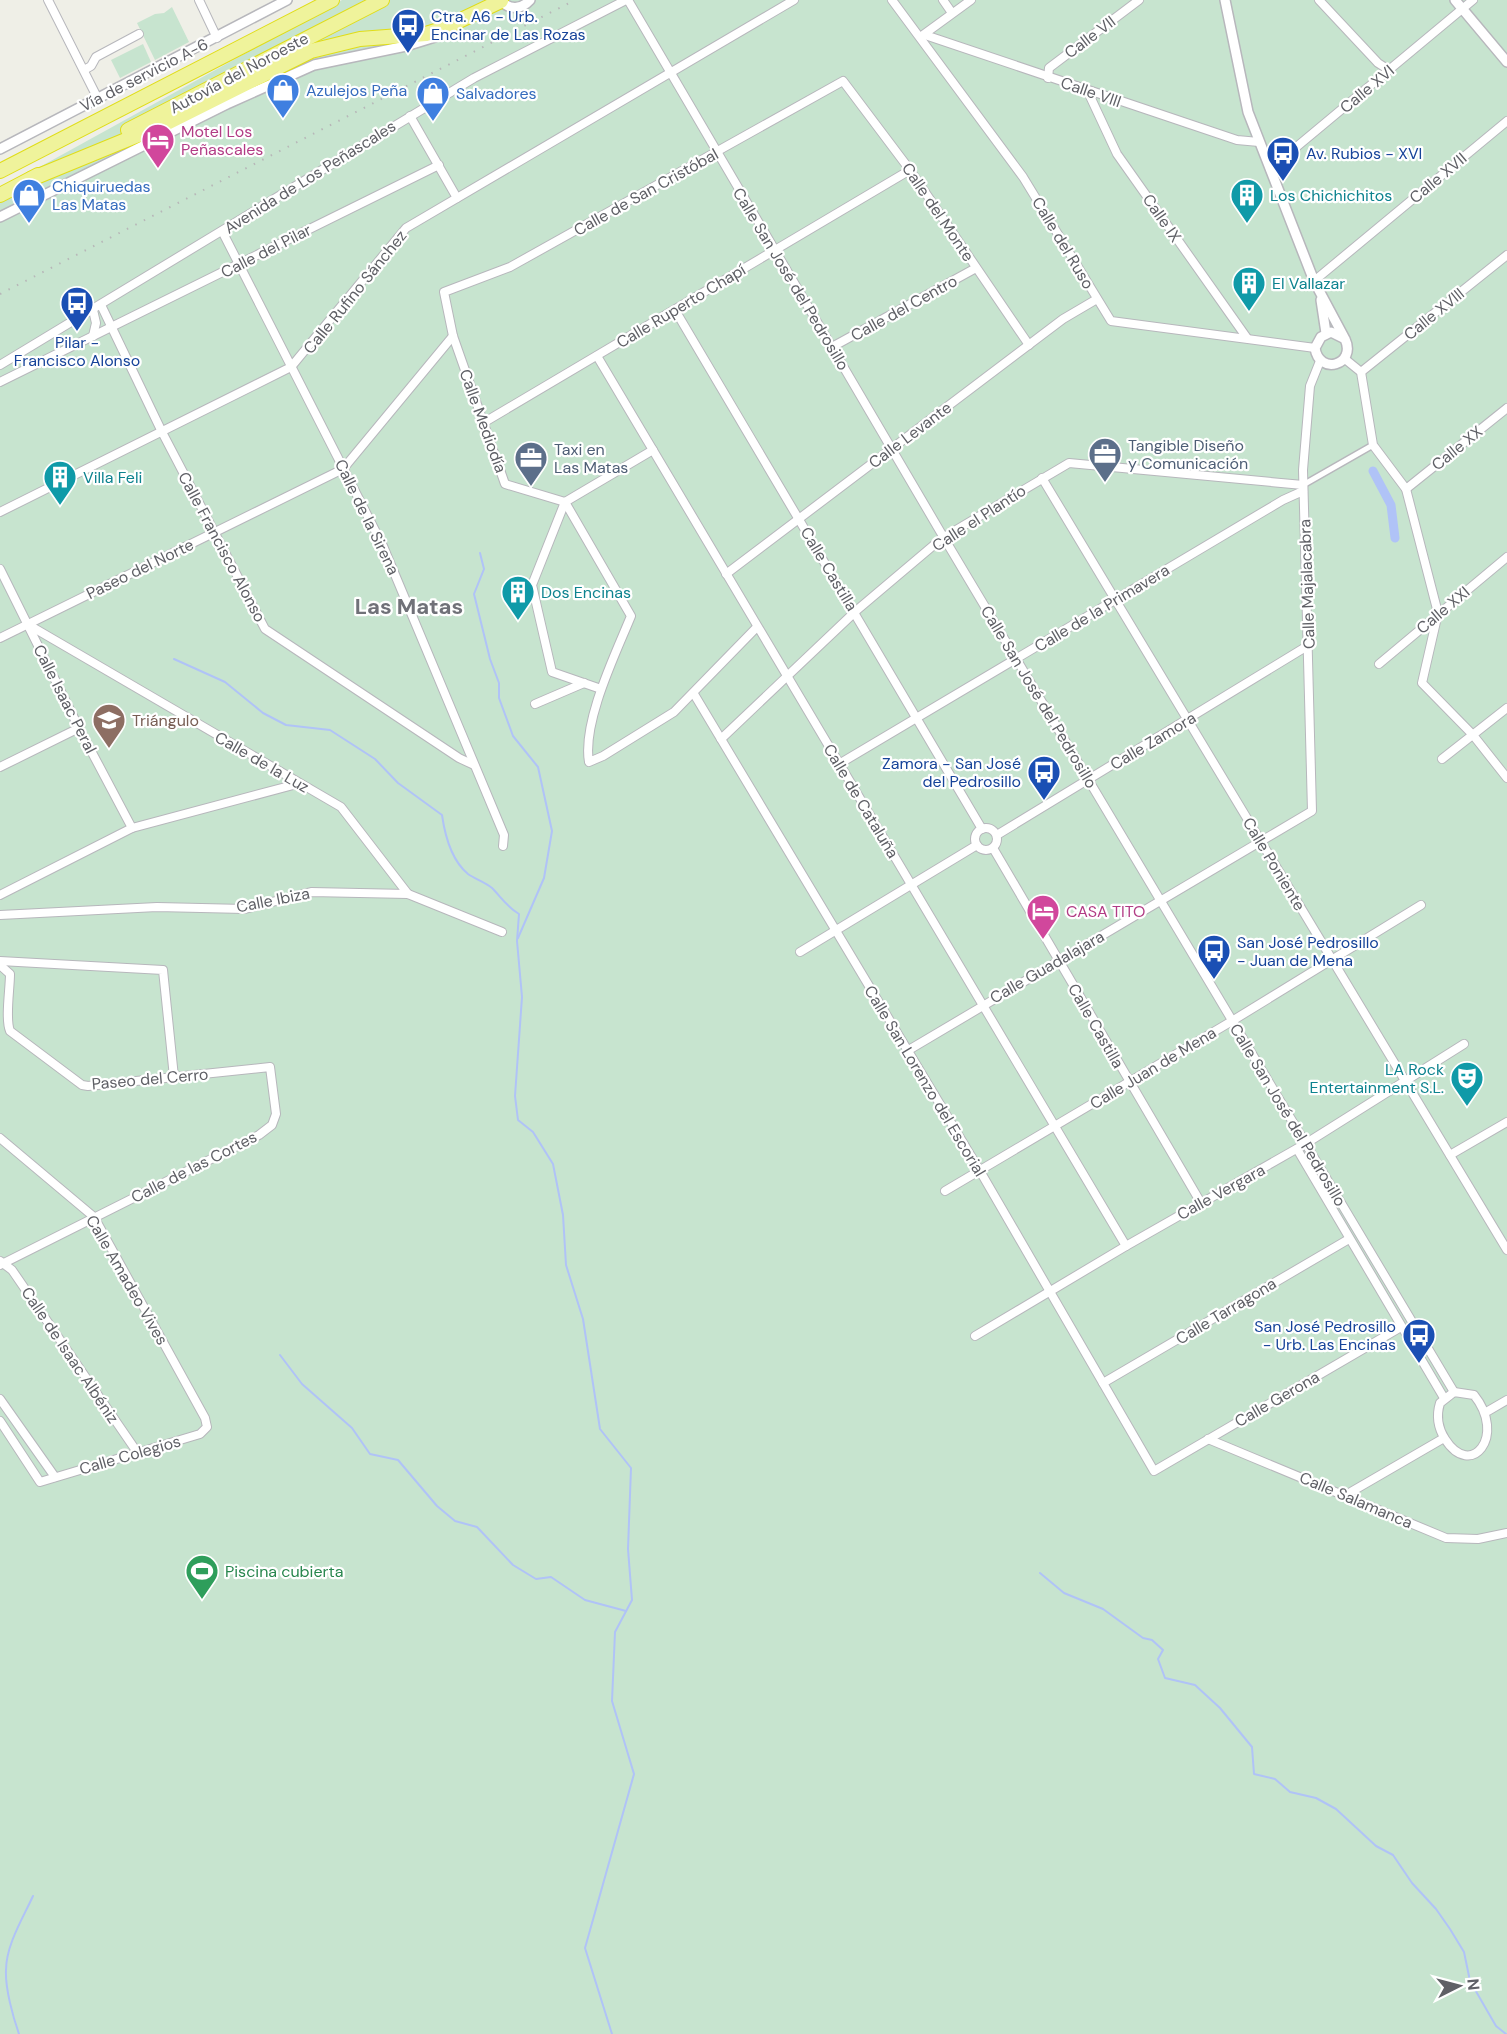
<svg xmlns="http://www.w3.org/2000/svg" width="1507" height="2034" font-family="'DM Sans',sans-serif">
<rect width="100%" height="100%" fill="#efefe7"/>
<g fill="#c7e4cf">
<path d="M342,0H1507V2034H0V189Z"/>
<path d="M172,7L189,42L155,60L137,23L155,14L164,13Z"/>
<path d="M143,44L151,62L120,78L111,60Z"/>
</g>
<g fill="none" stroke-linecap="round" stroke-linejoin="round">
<g stroke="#b0c3f7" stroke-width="2">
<path d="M480,553L484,569L474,594L490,659L499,683V698L513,736L538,767L552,831L544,878L518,938"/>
<path d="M174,659L225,682L263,713L286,725L330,730L375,759L398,783L442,815C445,836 451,860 468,874C475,879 485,882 492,888C501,897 507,907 519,914L517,941L522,997L515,1096L518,1120L533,1132L553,1164L563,1215L566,1265L583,1319L600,1429L631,1468L628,1549L632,1600L615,1632L612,1701L634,1774L585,1948L612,2034"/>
<path d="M280,1355L302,1384L352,1428L370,1454L398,1460L437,1506L455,1521L477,1527L513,1565L536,1579L551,1577L585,1600L626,1611"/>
<path d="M1040,1573L1064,1593L1103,1609L1143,1638L1152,1640L1163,1650L1158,1659L1165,1678L1195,1685L1220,1708L1252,1747L1254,1774L1275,1779L1290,1792L1316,1798L1336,1809L1376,1846L1393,1855L1412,1883L1436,1909L1450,1929L1464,1952L1470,1981L1496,2026L1506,2034"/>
<path d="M19,2034C13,2017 5,1988 6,1970C6,1945 23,1918 33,1896"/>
</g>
<path stroke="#b0c3f7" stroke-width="9" d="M1373,471L1391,505L1395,538"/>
<defs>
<path id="pedestrian" d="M1303,485L1373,445"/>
<g id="minor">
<path d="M48,0L98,99"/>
<path d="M199,0L217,38"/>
<path d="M628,0L944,538L1454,1392"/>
<path d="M892,0L1023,177L1111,321L1315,348"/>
<path d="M943,0L952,13"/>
<path d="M1319,0L1378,63L1389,70"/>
<path d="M923,35L971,0"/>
<path d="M925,35L1237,140L1259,142"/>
<path d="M84,70L91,66L96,57L139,34"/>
<path d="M1048,78L1049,68L1139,0"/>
<path d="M1088,92L1117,154L1247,338"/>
<path d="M410,116L457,198"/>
<path d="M1270,169L1473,0"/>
<path d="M222,231L383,546L504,835L503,846"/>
<path d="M1314,281L1507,121"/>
<path d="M101,305L162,432L265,629L459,758L474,765"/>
<path d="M675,310L982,829"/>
<path d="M93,336L96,323L93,310"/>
<path d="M832,347L976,268"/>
<path d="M597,356L1126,1246"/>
<path d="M1345,359L1361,372L1373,445L1406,489L1438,613L1422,683L1473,735L1507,778"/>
<path d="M0,365L474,78L626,0"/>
<path d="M1361,372L1507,255"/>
<path d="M0,382L439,165"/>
<path d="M483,423L910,170"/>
<path d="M1042,478L1507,1250"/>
<path d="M1406,489L1507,408"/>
<path d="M565,502L532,585L552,672L601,689"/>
<path d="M565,502L653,450"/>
<path d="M0,512L291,367L406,228L794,0"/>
<path d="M0,569L79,728L132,828"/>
<path d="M726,574L1063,319L1097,299"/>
<path d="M27,624L341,807L408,894"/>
<path d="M756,628L674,712L603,756L589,762C582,722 616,653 631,616L565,502L505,484L453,336L444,292L510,267L843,81L910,170L1029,345"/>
<path d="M0,638L343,469L453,336"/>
<path d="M1379,664L1507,557"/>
<path d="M694,694L980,1171L1154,1471L1401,1327"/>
<path d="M535,704L584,683"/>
<path d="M721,739L857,610L941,539L1069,463L1303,485"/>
<path d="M1442,759L1507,708"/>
<path d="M839,764L1283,500L1303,491"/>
<path d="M0,767L79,728"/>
<circle cx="986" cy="839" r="11"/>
<path d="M997,835L1309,645"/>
<path d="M993,848L1201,1203"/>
<path d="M0,895L132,828L297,784"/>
<path d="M0,915L157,907L245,909L311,892L408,894L502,932"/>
<path d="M800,952L977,845"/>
<path d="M0,961L163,970L174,1077"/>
<path d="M0,965L10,974C10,989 5,1019 10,1031L82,1085L88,1086L270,1067L276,1114L272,1125L259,1135L0,1265"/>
<path d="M907,1051L1312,811L1303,470L1310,386L1320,361"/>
<path d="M0,1138L94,1217L205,1418L207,1427L200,1434L40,1482L0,1421"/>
<path d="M1297,1149L1444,1398"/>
<path d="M1450,1155L1507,1122"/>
<path d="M945,1191L1232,1021L1421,905"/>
<path d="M0,1261L12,1270L137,1452"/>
<path d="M975,1336L1126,1246L1305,1144L1464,1044"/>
<path d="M1103,1383L1349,1239"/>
<path d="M1454,1392L1474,1395C1507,1436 1471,1480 1445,1439C1438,1428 1436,1416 1440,1403Z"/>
<path d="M0,1399L55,1477"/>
<path d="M1488,1411L1507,1400"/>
<path d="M1208,1439L1446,1538L1478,1539L1507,1533"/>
<path d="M1344,1496L1444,1438"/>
</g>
<g id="tertiary">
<path d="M500,0C509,10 521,10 530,0"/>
<path d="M1225,0L1248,112L1314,281L1345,339C1357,365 1319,376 1315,348L1321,337L1331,332L1345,339"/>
<path d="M1455,0L1507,62"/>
<path d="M0,149L287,0"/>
<path d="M0,217L227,104L314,65L406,46L435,37"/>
<path d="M1321,300L1326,333"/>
</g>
<g id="motorway">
<path d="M128,130L382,0"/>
<path d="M0,171L332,0"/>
<path d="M31,179L165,124L311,51L360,39L426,34L442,29L501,1"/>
<path d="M0,195L38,175"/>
</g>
</defs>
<use href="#pedestrian" stroke="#b7b7bc" stroke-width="8"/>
<use href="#minor" stroke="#b7b7bc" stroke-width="10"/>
<use href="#tertiary" stroke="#b7b7bc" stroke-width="12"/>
<use href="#motorway" stroke="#e0dd17" stroke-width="16"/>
<use href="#pedestrian" stroke="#fff" stroke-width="5"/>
<use href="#minor" stroke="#fff" stroke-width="8"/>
<use href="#tertiary" stroke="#fff" stroke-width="9"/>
<use href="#motorway" stroke="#eff39b" stroke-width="14"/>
<path stroke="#b7b7b8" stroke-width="2" stroke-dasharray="1.5 8" stroke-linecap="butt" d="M0,294L575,0"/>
</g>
<defs>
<symbol id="bus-pin" viewBox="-11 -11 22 30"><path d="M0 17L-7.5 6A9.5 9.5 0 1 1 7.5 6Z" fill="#1a4fb4" stroke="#fff"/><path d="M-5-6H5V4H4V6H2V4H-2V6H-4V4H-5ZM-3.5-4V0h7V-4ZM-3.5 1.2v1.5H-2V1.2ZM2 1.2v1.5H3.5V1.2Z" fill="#fff"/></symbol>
<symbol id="shop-pin" viewBox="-11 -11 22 30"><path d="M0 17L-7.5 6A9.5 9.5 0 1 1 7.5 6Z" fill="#3f7fe0" stroke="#fff"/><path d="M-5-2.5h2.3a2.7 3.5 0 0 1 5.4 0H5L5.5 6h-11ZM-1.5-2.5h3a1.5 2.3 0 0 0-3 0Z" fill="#fff"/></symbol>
<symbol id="hotel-pin" viewBox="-11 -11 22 30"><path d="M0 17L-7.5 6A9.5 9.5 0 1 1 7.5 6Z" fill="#d1479c" stroke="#fff"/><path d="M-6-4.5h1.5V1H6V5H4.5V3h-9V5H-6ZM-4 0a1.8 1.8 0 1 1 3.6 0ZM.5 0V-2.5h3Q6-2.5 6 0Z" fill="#fff"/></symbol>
<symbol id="building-pin" viewBox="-11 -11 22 30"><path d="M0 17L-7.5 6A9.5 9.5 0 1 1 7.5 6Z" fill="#0f9aa8" stroke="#fff"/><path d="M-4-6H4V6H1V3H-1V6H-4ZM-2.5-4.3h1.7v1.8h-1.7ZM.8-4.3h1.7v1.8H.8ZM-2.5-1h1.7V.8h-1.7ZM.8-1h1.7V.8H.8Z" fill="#fff"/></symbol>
<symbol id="office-pin" viewBox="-11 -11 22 30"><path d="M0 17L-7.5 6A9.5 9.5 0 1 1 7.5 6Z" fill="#5c6f8a" stroke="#fff"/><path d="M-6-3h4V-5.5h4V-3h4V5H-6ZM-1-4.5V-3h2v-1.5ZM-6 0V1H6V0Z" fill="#fff"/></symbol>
<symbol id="school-pin" viewBox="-11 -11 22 30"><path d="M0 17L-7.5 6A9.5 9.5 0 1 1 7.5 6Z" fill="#8d6e63" stroke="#fff"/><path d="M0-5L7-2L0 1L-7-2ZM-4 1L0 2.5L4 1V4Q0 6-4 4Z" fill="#fff"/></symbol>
<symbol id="theatre-pin" viewBox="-11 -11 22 30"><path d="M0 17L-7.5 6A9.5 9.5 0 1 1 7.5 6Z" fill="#0f9aa8" stroke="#fff"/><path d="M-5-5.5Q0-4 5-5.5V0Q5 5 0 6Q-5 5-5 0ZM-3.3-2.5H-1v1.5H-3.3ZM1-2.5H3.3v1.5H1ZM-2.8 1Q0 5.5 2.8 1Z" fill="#fff"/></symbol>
<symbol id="stadium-pin" viewBox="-11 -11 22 30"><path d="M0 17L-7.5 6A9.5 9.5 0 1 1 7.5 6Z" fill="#2e9e5b" stroke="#fff"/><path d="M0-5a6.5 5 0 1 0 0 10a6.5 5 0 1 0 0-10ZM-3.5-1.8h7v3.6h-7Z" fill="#fff"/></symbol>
</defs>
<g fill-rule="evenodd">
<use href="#bus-pin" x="389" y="6" width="38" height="52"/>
<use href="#shop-pin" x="264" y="71" width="38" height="52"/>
<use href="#shop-pin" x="414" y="74" width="38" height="52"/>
<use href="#hotel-pin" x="139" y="121" width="38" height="52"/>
<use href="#bus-pin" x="1264" y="134" width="38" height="52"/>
<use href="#shop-pin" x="10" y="176" width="38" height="52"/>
<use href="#building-pin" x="1228" y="176" width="38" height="52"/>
<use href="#building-pin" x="1230" y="264" width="38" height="52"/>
<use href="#bus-pin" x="58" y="284" width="38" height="52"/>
<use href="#office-pin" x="1086" y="435" width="38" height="52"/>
<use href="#office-pin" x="512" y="439" width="38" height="52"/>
<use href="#building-pin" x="41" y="458" width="38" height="52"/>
<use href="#building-pin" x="499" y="573" width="38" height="52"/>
<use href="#school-pin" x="90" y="701" width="38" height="52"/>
<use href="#bus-pin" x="1025" y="753" width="38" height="52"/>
<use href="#hotel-pin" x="1024" y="892" width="38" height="52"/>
<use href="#bus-pin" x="1195" y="932" width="38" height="52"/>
<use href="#theatre-pin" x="1448" y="1059" width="38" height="52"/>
<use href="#bus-pin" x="1400" y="1316" width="38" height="52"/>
<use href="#stadium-pin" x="183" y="1552" width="38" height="52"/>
</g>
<g text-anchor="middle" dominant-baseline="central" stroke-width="4.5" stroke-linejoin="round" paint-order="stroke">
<g font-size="16" fill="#164399" stroke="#fff" text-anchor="start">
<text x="431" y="16">Ctra. A6 - Urb.<tspan x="431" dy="18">Encinar de Las Rozas</tspan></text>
<text x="1306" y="153">Av. Rubios - XVI</text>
<text x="77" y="342" text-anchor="middle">Pilar -<tspan x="77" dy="18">Francisco Alonso</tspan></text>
<text x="1021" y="763" text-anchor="end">Zamora - San José<tspan x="1021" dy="18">del Pedrosillo</tspan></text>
<text x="1237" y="942">San José Pedrosillo<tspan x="1237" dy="18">- Juan de Mena</tspan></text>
<text x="1396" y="1326" text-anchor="end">San José Pedrosillo<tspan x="1396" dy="18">- Urb. Las Encinas</tspan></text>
</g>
<g font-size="16" fill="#5f6066" stroke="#fff">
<text transform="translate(1090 37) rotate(-37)">Calle VII</text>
<text transform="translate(239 73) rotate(-28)">Autovía del Noroeste</text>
<text transform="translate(144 75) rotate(-27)">Vía de servicio A-6</text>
<text transform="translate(1367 89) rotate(-40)">Calle XVI</text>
<text transform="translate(1091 92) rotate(19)">Calle VIII</text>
<text transform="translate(310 177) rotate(-32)">Avenida de Los Peñascales</text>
<text transform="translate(1438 178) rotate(-40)">Calle XVII</text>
<text transform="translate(646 192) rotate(-29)">Calle de San Cristóbal</text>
<text transform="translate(938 212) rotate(56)">Calle del Monte</text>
<text transform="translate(1162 218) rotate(55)">Calle IX</text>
<text transform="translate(1063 243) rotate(59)">Calle del Ruso</text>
<text transform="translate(266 251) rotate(-27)">Calle del Pilar</text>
<text transform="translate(791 279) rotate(59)">Calle San José del Pedrosillo</text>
<text transform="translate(355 292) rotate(-51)">Calle Rufino Sánchez</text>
<text transform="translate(681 306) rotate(-31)">Calle Ruperto Chapí</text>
<text transform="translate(904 308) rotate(-29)">Calle del Centro</text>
<text transform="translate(1434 314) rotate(-39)">Calle XVIII</text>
<text transform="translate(483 421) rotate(70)">Calle Mediodía</text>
<text transform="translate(910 435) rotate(-37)">Calle Levante</text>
<text transform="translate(1457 448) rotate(-39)">Calle XX</text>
<text transform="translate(367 517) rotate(64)">Calle de la Sirena</text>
<text transform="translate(979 518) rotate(-33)">Calle el Plantío</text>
<text transform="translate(222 547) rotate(62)">Calle Francisco Alonso</text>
<text transform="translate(140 569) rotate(-26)">Paseo del Norte</text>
<text transform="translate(829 569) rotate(59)">Calle Castilla</text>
<text transform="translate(1307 584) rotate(-92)">Calle Majalacabra</text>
<text transform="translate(1102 608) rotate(-31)">Calle de la Primavera</text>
<text transform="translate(1443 610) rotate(-40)">Calle XXI</text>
<text transform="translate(1039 697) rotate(59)">Calle San José del Pedrosillo</text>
<text transform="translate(65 699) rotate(63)">Calle Isaac Peral</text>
<text transform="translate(1153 741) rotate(-31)">Calle Zamora</text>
<text transform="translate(262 762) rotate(30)">Calle de la Luz</text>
<text transform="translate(861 801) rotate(59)">Calle de Cataluña</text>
<text transform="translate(1274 864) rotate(59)">Calle Poniente</text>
<text transform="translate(273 900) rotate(-11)">Calle Ibiza</text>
<text transform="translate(1047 967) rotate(-30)">Calle Guadalajara</text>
<text transform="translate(1096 1026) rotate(60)">Calle Castilla</text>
<text transform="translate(1153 1068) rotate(-31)">Calle Juan de Mena</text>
<text transform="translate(150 1079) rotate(-5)">Paseo del Cerro</text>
<text transform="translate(925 1081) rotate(59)">Calle San Lorenzo del Escorial</text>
<text transform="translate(1288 1115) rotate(59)">Calle San José del Pedrosillo</text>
<text transform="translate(194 1167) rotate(-27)">Calle de las Cortes</text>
<text transform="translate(1221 1192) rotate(-29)">Calle Vergara</text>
<text transform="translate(127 1280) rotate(60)">Calle Amadeo Vives</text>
<text transform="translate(1226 1311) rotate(-31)">Calle Tarragona</text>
<text transform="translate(70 1355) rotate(56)">Calle de Isaac Albéniz</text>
<text transform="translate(1277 1399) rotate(-30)">Calle Gerona</text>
<text transform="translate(130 1455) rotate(-16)">Calle Colegios</text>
<text transform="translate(1356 1500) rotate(23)">Calle Salamanca</text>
</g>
<g font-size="16" fill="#366cbe" stroke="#fff" text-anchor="start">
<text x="306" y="90">Azulejos Peña</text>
<text x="456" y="93">Salvadores</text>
<text x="52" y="186">Chiquiruedas<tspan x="52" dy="18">Las Matas</tspan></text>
</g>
<g font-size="16" fill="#b23c85" stroke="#fff" text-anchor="start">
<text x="181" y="131">Motel Los<tspan x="181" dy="18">Peñascales</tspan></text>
<text x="1066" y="911">CASA TITO</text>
</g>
<g font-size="16" fill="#0d838f" stroke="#fff" text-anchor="start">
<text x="1270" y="195">Los Chichichitos</text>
<text x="1272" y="283">El Vallazar</text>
<text x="83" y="477">Villa Feli</text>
<text x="541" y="592">Dos Encinas</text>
<text x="1444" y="1069" text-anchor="end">LA Rock<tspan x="1444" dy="18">Entertainment S.L.</tspan></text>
</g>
<g font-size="16" fill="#4e5e75" stroke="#fff" text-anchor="start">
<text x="1128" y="445">Tangible Diseño<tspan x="1128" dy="18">y Comunicación</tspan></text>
<text x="554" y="449">Taxi en<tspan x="554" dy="18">Las Matas</tspan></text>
</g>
<g font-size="16" fill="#785e54" stroke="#fff" text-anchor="start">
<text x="132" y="720">Triángulo</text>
</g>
<g font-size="16" fill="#27864d" stroke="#fff" text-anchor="start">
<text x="225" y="1571">Piscina cubierta</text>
</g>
<g font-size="22" font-weight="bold" fill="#707178" stroke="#fff">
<text x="409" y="606">Las Matas</text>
</g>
</g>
<g transform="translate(1459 1986) rotate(84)" stroke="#ffffff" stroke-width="4.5" paint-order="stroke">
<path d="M0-4.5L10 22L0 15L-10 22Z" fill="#5f6066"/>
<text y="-9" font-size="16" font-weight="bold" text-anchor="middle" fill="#5f6066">N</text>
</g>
</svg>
